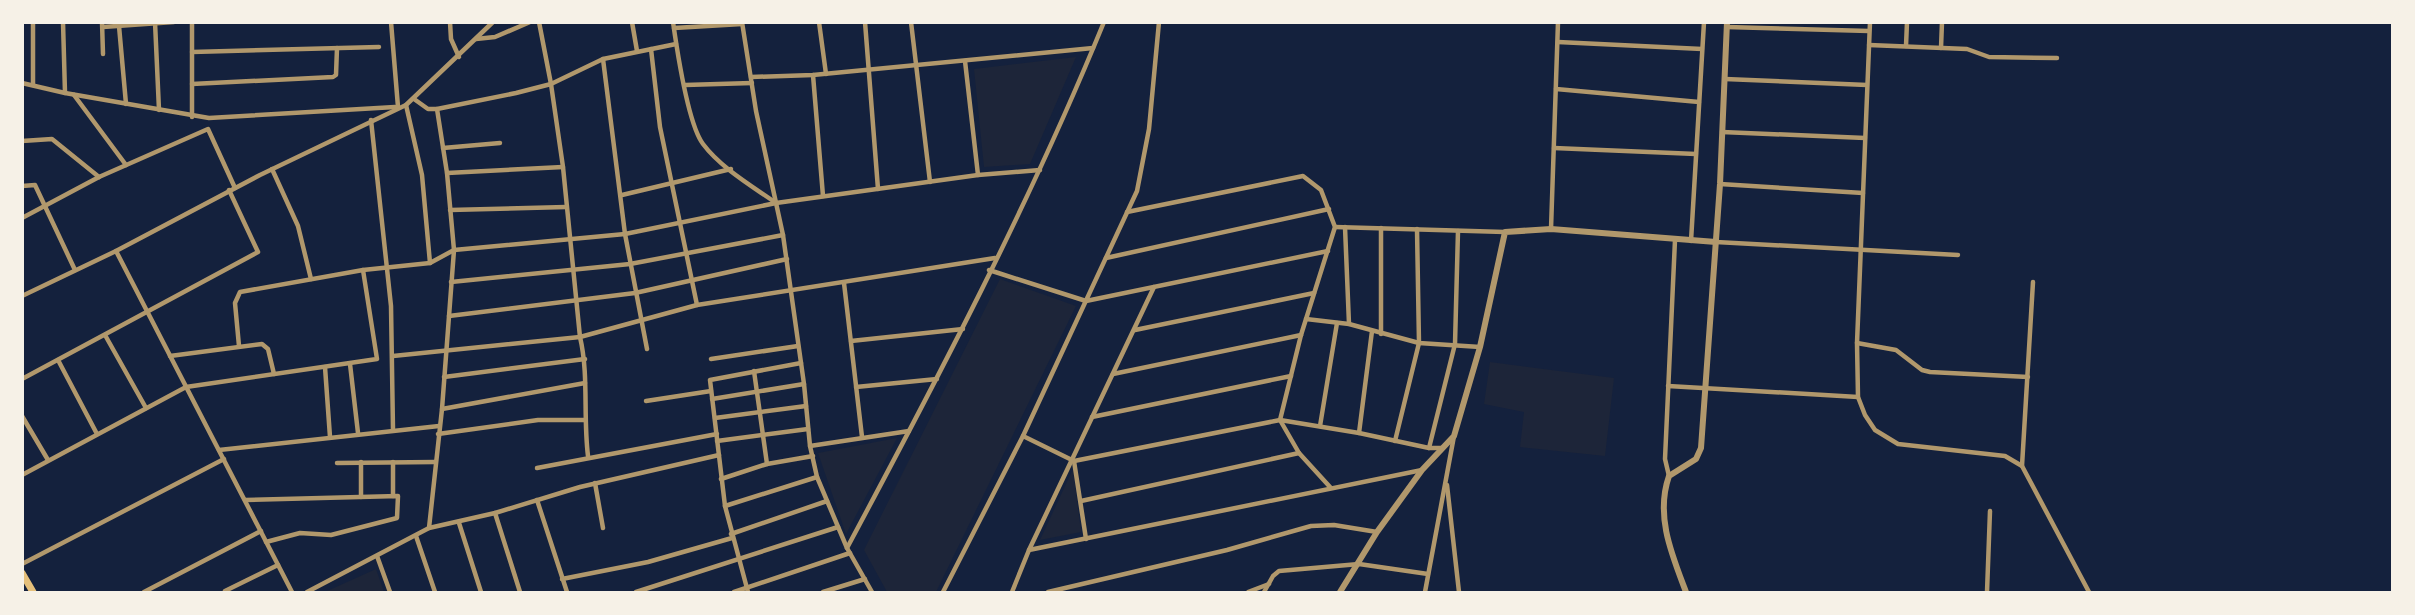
<svg xmlns="http://www.w3.org/2000/svg" width="2415" height="615" font-family="'Varela Round',sans-serif">
<rect width="100%" height="100%" fill="#14213d"/>
<g fill="#1d2539">
<path d="M1076,57L1030,164L984,167L974,69Z"/>
<path d="M1000,279L1076,306L936,592H887L864,550Z"/>
<path d="M1490,362L1614,378L1605,456L1520,447L1524,412L1484,404Z"/>
<path d="M897,438L846,534L818,453Z"/>
<path d="M1073,469L1081,532L1040,540Z"/>
<path d="M376,569L384,592H325Z"/>
</g>
<g fill="none" stroke-linecap="round" stroke-linejoin="round">
<g stroke="#b1986c" stroke-width="4.5">
<path d="M33,22V85"/>
<path d="M63,22L65,93"/>
<path d="M102,22L103,54"/>
<path d="M155,22L159,110"/>
<path d="M391,22L398,107"/>
<path d="M450,22L451,39L459,57"/>
<path d="M539,22L551,84L563,167L580,337C589,375 583,416 588,456"/>
<path d="M632,22L637,51"/>
<path d="M673,22C677,50 688,124 703,144C721,168 752,186 776,203"/>
<path d="M742,22L756,111L783,235L804,384L810,446L817,477L847,548L872,592"/>
<path d="M819,22L826,74"/>
<path d="M865,22L878,189"/>
<path d="M911,22L930,182"/>
<path d="M1870,22L1857,343L1858,397L1865,415L1875,430L1898,444L2005,456L2022,466L2089,592"/>
<path d="M119,26L126,104"/>
<path d="M103,27L174,22"/>
<path d="M1727,27L1869,31"/>
<path d="M674,28L742,24"/>
<path d="M476,39L495,37L530,22"/>
<path d="M1558,42L1702,49"/>
<path d="M1869,45L1967,49L1989,57L2057,58"/>
<path d="M1906,46L1907,22"/>
<path d="M1941,48L1942,22"/>
<path d="M651,49L660,127L697,305"/>
<path d="M192,52L379,47"/>
<path d="M603,59L625,234L647,349"/>
<path d="M965,61L978,175"/>
<path d="M813,75L823,196"/>
<path d="M751,77L813,75L1093,48"/>
<path d="M1725,79L1867,85"/>
<path d="M22,83L65,93L209,118L395,107"/>
<path d="M192,84L333,77L336,75L337,48"/>
<path d="M685,85L752,83"/>
<path d="M1556,89L1699,102"/>
<path d="M74,95L126,165"/>
<path d="M414,99L428,109H437L447,173L454,250L442,409L429,528"/>
<path d="M406,105L422,175L430,263"/>
<path d="M437,109L516,93L551,84L603,59L676,44"/>
<path d="M192,117V22"/>
<path d="M371,120L391,306L393,430"/>
<path d="M1722,132L1865,138"/>
<path d="M22,141L52,139L99,177"/>
<path d="M443,148L500,143"/>
<path d="M1554,148L1696,154"/>
<path d="M272,169L298,226L311,279"/>
<path d="M447,173L563,167"/>
<path d="M1720,184L1863,193"/>
<path d="M22,186L35,185L75,270"/>
<path d="M622,195L731,169"/>
<path d="M450,210L566,207"/>
<path d="M1127,212L1303,176L1321,190L1335,227L1301,335L1280,420L1299,453L1330,487"/>
<path d="M22,218L99,177L208,129L235,188"/>
<path d="M1335,227L1505,232"/>
<path d="M1345,227L1349,324"/>
<path d="M1551,229L1558,22"/>
<path d="M1691,241L1704,22"/>
<path d="M1716,242L1958,255"/>
<path d="M116,251L292,592"/>
<path d="M1106,258L1329,209"/>
<path d="M989,270L1086,301L1328,251"/>
<path d="M451,282L630,264L783,235"/>
<path d="M844,283L862,437"/>
<path d="M22,296L116,251L260,175L406,105L493,22"/>
<path d="M449,316L635,293L787,259"/>
<path d="M1306,319L1349,324L1419,343L1480,347"/>
<path d="M1135,330L1314,293"/>
<path d="M1381,334V228"/>
<path d="M105,335L146,408"/>
<path d="M851,341L963,329"/>
<path d="M1857,343L1896,350L1922,370L1930,372L2028,377"/>
<path d="M239,346L235,303L240,292L363,270L430,263L454,250L625,234L776,203L978,175L1040,170"/>
<path d="M170,356L262,344L268,349L274,374"/>
<path d="M393,356L580,337L697,305L995,258"/>
<path d="M711,359L798,346"/>
<path d="M58,360L97,434"/>
<path d="M350,364L358,433"/>
<path d="M325,367L330,437"/>
<path d="M754,371L767,464"/>
<path d="M1113,374L1301,335"/>
<path d="M444,377L585,359"/>
<path d="M22,379L258,252L229,190"/>
<path d="M1668,386L1858,397"/>
<path d="M856,387L937,379"/>
<path d="M712,399L804,384"/>
<path d="M646,401L711,391"/>
<path d="M442,409L585,383"/>
<path d="M22,416L48,460"/>
<path d="M1092,417L1291,376"/>
<path d="M715,418L806,406"/>
<path d="M1320,426L1337,323"/>
<path d="M1359,433L1372,331"/>
<path d="M438,434L538,420H584"/>
<path d="M1023,436L1074,461L1280,420L1359,433L1429,448H1443"/>
<path d="M717,441L808,429"/>
<path d="M1395,441L1419,343L1417,229"/>
<path d="M810,446L909,431"/>
<path d="M1429,448L1455,344L1458,231"/>
<path d="M219,450L439,426"/>
<path d="M1074,461L1086,539"/>
<path d="M361,462V497"/>
<path d="M337,463L435,462"/>
<path d="M2022,466L2033,282"/>
<path d="M537,468L717,434"/>
<path d="M22,475L186,387L377,359L363,270"/>
<path d="M1669,476L1665,459L1675,240"/>
<path d="M721,479L767,464L813,456"/>
<path d="M595,483L603,528"/>
<path d="M1447,485L1459,592"/>
<path d="M393,496V462"/>
<path d="M245,500L398,496L397,518L331,535L300,533L266,542"/>
<path d="M537,500L567,592"/>
<path d="M1081,501L1299,453"/>
<path d="M725,506L817,477"/>
<path d="M495,513L520,592"/>
<path d="M459,523L481,592"/>
<path d="M731,534L827,501"/>
<path d="M416,536L435,592"/>
<path d="M847,548C939,376 1030,203 1104,22"/>
<path d="M1029,550L1422,470"/>
<path d="M377,556L390,592"/>
<path d="M22,564L224,459"/>
<path d="M562,579L648,562L732,538"/>
<path d="M225,591L278,565"/>
<path d="M144,592L261,531"/>
<path d="M307,592L429,528L495,513L580,487L719,455"/>
<path d="M636,592L838,527"/>
<path d="M734,592L850,553"/>
<path d="M748,592L725,506L710,380L801,363"/>
<path d="M823,592L865,579"/>
<path d="M943,592L1023,436L1137,191L1149,129L1159,22"/>
<path d="M1012,592L1029,550L1154,287"/>
<path d="M1048,592L1227,550L1311,526L1334,525L1377,532"/>
<path d="M1248,592L1269,584"/>
<path d="M1264,592L1273,576L1279,571L1359,564L1428,574"/>
<path d="M1425,592L1454,436"/>
<path d="M1987,592L1990,511"/>
</g>
<g stroke="#b1986c" stroke-width="6">
<path d="M1340,592L1377,532L1422,470L1454,436L1480,347L1505,232L1551,229L1716,242"/>
<path d="M1686,592C1672,555 1655,516 1669,476L1696,459L1701,448L1720,184L1727,22"/>
</g>
<path stroke="#e5c07b" stroke-width="7" d="M22,573L33,592"/>
</g>
<rect width="2415" height="615" fill="none" stroke="#f6f1e7" stroke-width="48"/>
</svg>
